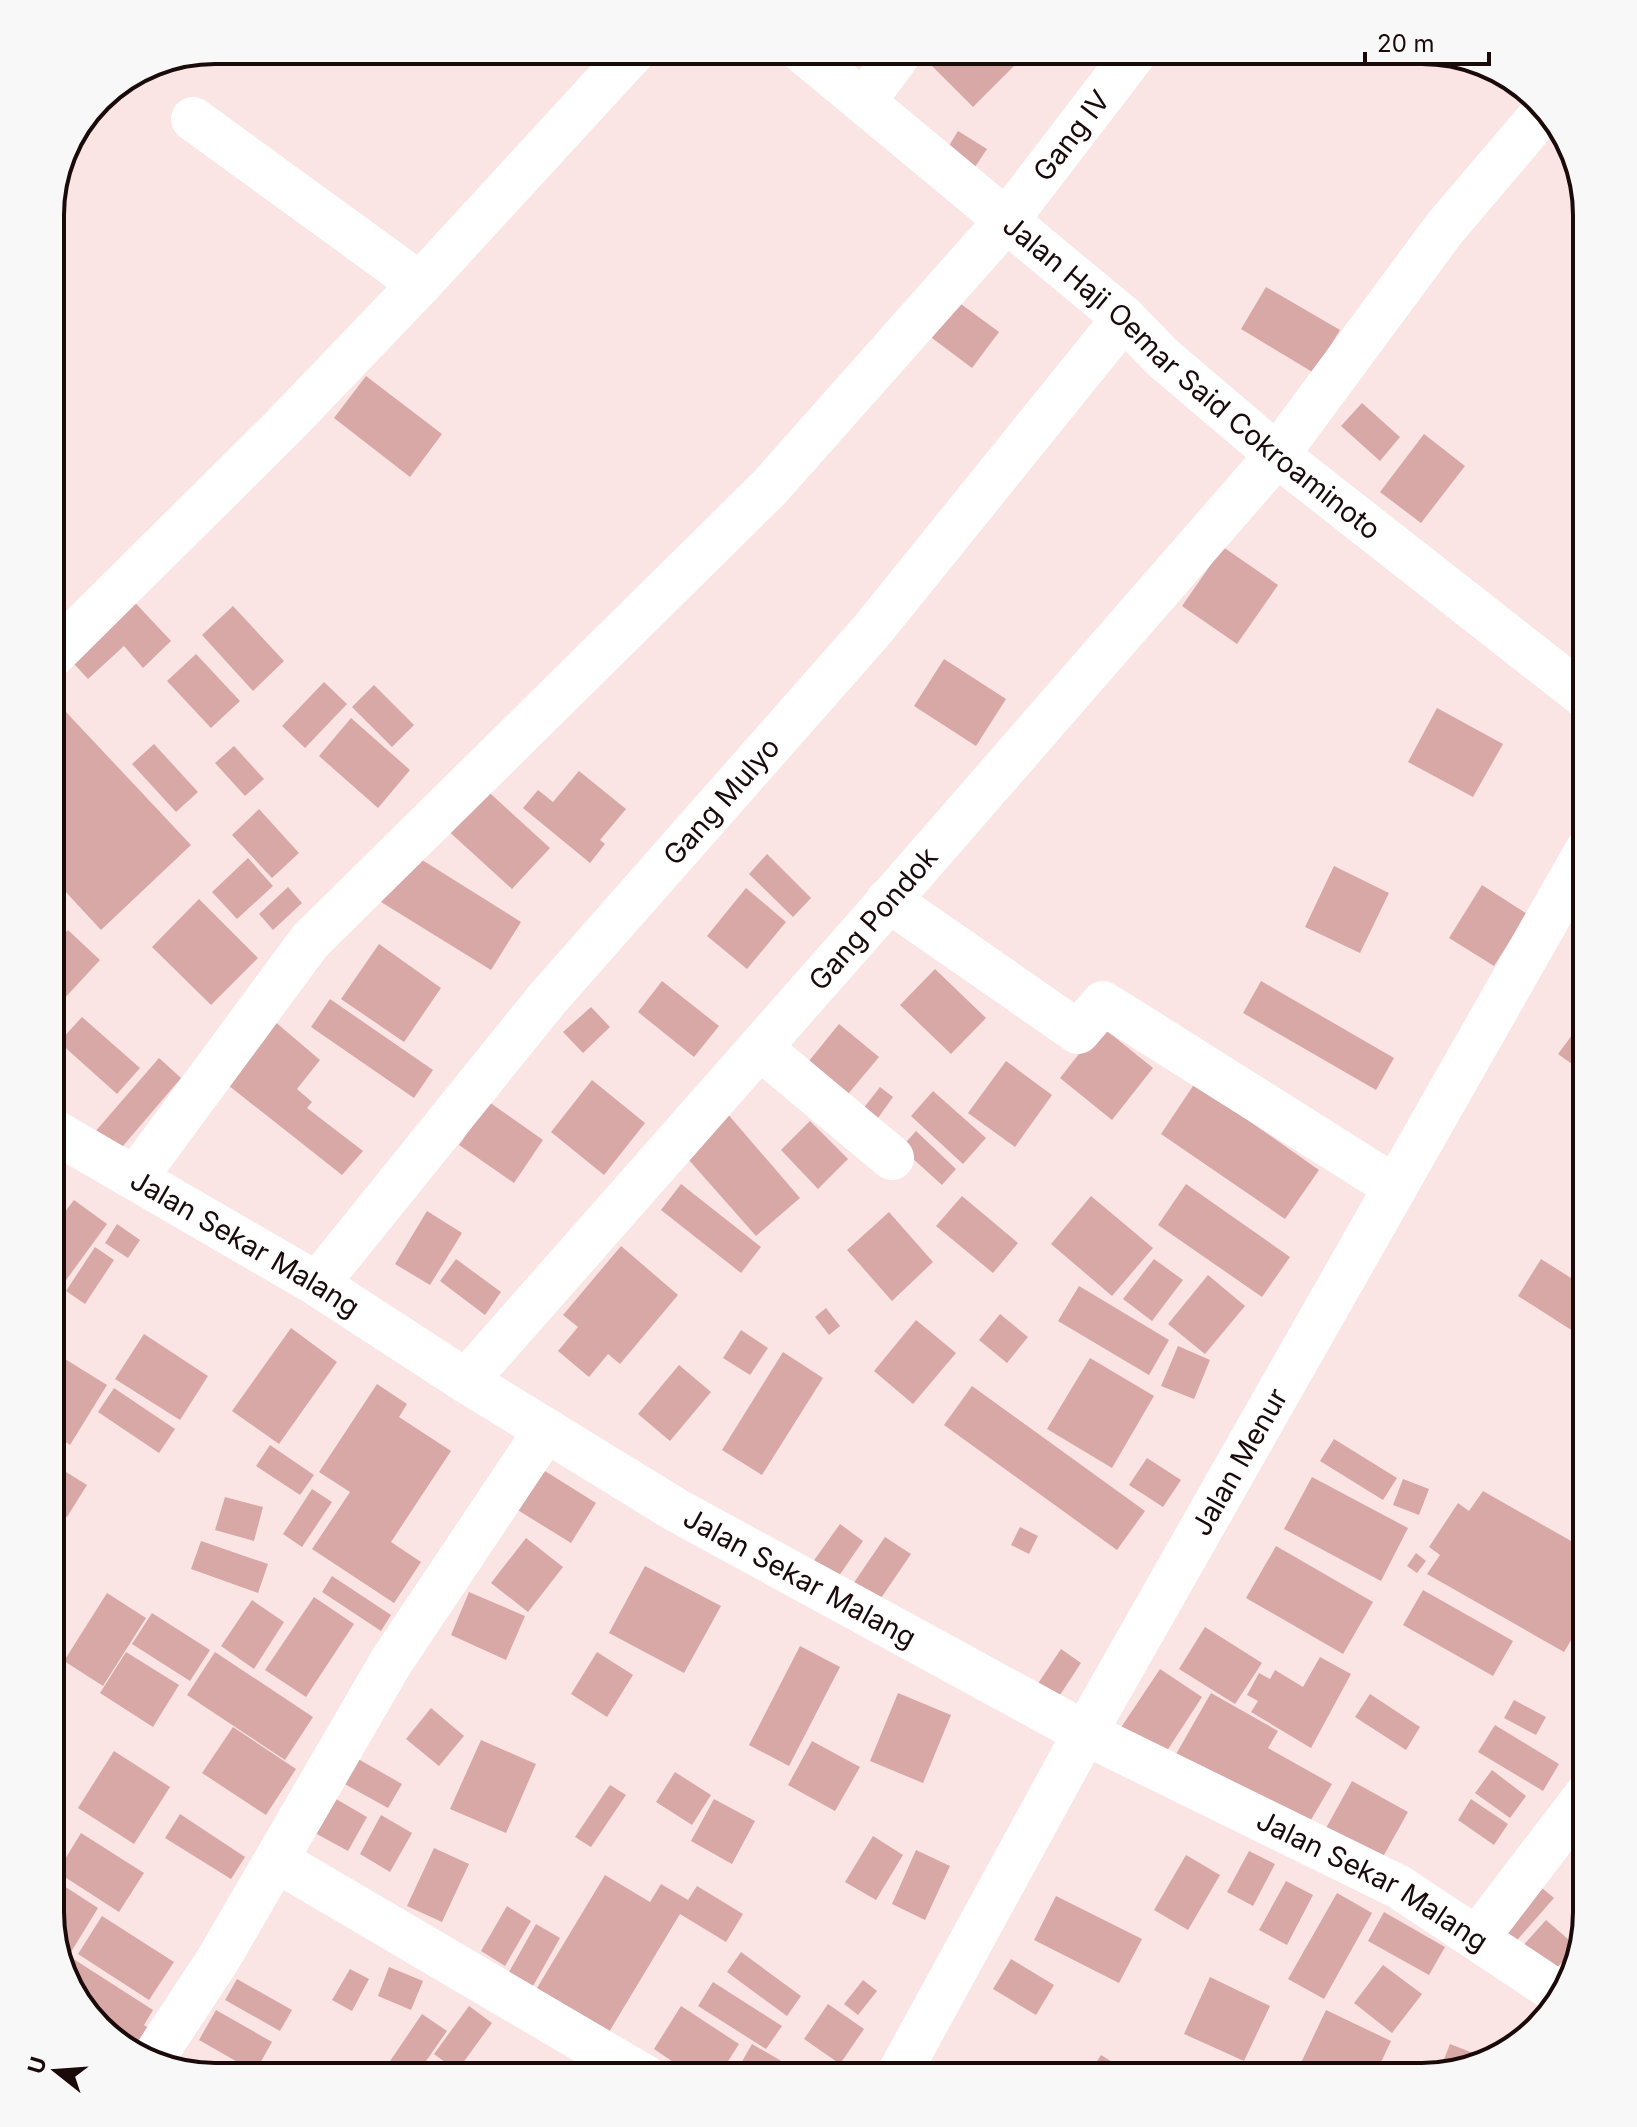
<svg xmlns="http://www.w3.org/2000/svg" width="1637" height="2127" font-family="Inter,sans-serif">
<rect width="100%" height="100%" fill="#fae5e4"/>
<g fill="#d8a8a7">
<path d="M916,50H998L1014,66L973,107Z"/>
<path d="M958,131L987,149L975,167L947,149Z"/>
<path d="M1266,287L1340,330L1314,373L1241,329Z"/>
<path d="M950,296L999,332L972,368L924,332Z"/>
<path d="M366,376L442,434L410,477L334,418Z"/>
<path d="M1362,403L1400,437L1380,461L1341,426Z"/>
<path d="M1424,434L1465,466L1421,523L1380,492Z"/>
<path d="M1223,547L1278,585L1237,644L1182,606Z"/>
<path d="M127,594L171,641L143,668L124,646L88,679L64,653Z"/>
<path d="M233,606L284,661L253,691L202,635Z"/>
<path d="M196,654L240,701L211,728L167,681Z"/>
<path d="M944,659L1006,699L976,746L914,706Z"/>
<path d="M324,682L347,704L305,748L282,726Z"/>
<path d="M374,685L414,725L392,747L352,707Z"/>
<path d="M50,695L191,845L101,930L50,875Z"/>
<path d="M1437,708L1503,744L1473,797L1408,762Z"/>
<path d="M351,718L410,770L378,808L319,756Z"/>
<path d="M154,744L198,792L176,812L132,764Z"/>
<path d="M234,746L264,779L245,796L215,763Z"/>
<path d="M579,771L626,809L600,840L605,844L590,863L523,808L538,790L553,802Z"/>
<path d="M481,785L550,848L512,889L444,827Z"/>
<path d="M259,809L299,853L272,878L232,835Z"/>
<path d="M411,853L521,922L491,970L381,902Z"/>
<path d="M767,854L811,898L793,917L749,874Z"/>
<path d="M248,858L273,886L237,919L212,892Z"/>
<path d="M1334,866L1389,893L1360,953L1305,927Z"/>
<path d="M1482,885L1527,914L1494,966L1449,938Z"/>
<path d="M288,887L302,903L273,930L259,914Z"/>
<path d="M746,888L786,922L747,969L707,936Z"/>
<path d="M199,899L258,958L211,1005L152,947Z"/>
<path d="M68,930L100,960L50,1014V948Z"/>
<path d="M379,944L441,988L404,1042L341,999Z"/>
<path d="M935,969L986,1018L951,1054L900,1005Z"/>
<path d="M662,981L719,1026L694,1057L638,1012Z"/>
<path d="M1261,981L1394,1058L1376,1090L1243,1013Z"/>
<path d="M330,999L433,1070L414,1098L311,1027Z"/>
<path d="M591,1007L610,1027L583,1053L563,1032Z"/>
<path d="M266,1014L320,1060L297,1089L312,1102L307,1108L363,1151L342,1175L214,1074Z"/>
<path d="M1587,1015V1075L1558,1054Z"/>
<path d="M82,1017L140,1068L117,1094L59,1042Z"/>
<path d="M839,1024L879,1057L848,1094L809,1061Z"/>
<path d="M1101,1026L1153,1068L1112,1120L1060,1078Z"/>
<path d="M159,1058L181,1078L117,1153L94,1133Z"/>
<path d="M1006,1061L1052,1095L1015,1147L968,1113Z"/>
<path d="M592,1080L645,1123L604,1175L551,1132Z"/>
<path d="M1195,1083L1319,1170L1285,1219L1161,1134Z"/>
<path d="M880,1087L893,1097L873,1125L859,1114Z"/>
<path d="M933,1091L986,1138L963,1164L911,1116Z"/>
<path d="M489,1102L543,1140L514,1183L459,1145Z"/>
<path d="M726,1112L800,1198L756,1236L681,1151Z"/>
<path d="M810,1121L848,1159L818,1189L781,1150Z"/>
<path d="M916,1131L956,1169L942,1185L901,1148Z"/>
<path d="M681,1184L761,1247L741,1273L661,1210Z"/>
<path d="M1186,1184L1290,1257L1262,1297L1158,1225Z"/>
<path d="M962,1196L1018,1243L993,1273L936,1226Z"/>
<path d="M1091,1196L1153,1248L1112,1296L1051,1244Z"/>
<path d="M74,1200L107,1224L50,1302V1231Z"/>
<path d="M427,1211L462,1233L430,1285L395,1264Z"/>
<path d="M889,1212L933,1262L892,1301L847,1250Z"/>
<path d="M117,1224L140,1240L128,1258L105,1243Z"/>
<path d="M621,1246L678,1295L620,1364L608,1354L589,1377L558,1351L578,1327L563,1315Z"/>
<path d="M95,1247L114,1260L85,1304L66,1291Z"/>
<path d="M456,1259L501,1292L485,1315L440,1281Z"/>
<path d="M1154,1259L1183,1280L1152,1321L1123,1299Z"/>
<path d="M1541,1259L1587,1288V1340L1518,1296Z"/>
<path d="M1208,1275L1245,1306L1205,1354L1168,1324Z"/>
<path d="M1079,1286L1169,1340L1149,1375L1058,1321Z"/>
<path d="M826,1308L840,1326L829,1335L815,1317Z"/>
<path d="M1000,1314L1028,1337L1007,1363L979,1340Z"/>
<path d="M916,1320L956,1353L913,1404L874,1371Z"/>
<path d="M291,1328L337,1362L279,1444L232,1411Z"/>
<path d="M741,1330L768,1348L750,1375L723,1358Z"/>
<path d="M144,1334L208,1376L180,1420L115,1379Z"/>
<path d="M1178,1346L1210,1360L1194,1399L1161,1386Z"/>
<path d="M783,1352L823,1378L762,1475L722,1450Z"/>
<path d="M1090,1358L1154,1396L1112,1468L1047,1429Z"/>
<path d="M65,1359L107,1385L70,1445L50,1432V1383Z"/>
<path d="M679,1365L711,1392L670,1441L638,1414Z"/>
<path d="M377,1384L407,1404L399,1417L451,1451L391,1542L421,1562L394,1603L312,1549L350,1492L319,1472Z"/>
<path d="M1587,1384V1415L1576,1410Z"/>
<path d="M972,1386L1145,1511L1117,1550L944,1425Z"/>
<path d="M114,1388L175,1429L159,1453L98,1412Z"/>
<path d="M1334,1439L1397,1478L1383,1500L1320,1461Z"/>
<path d="M270,1445L314,1475L300,1495L256,1466Z"/>
<path d="M1147,1458L1181,1480L1163,1507L1129,1485Z"/>
<path d="M529,1461L596,1503L571,1543L503,1501Z"/>
<path d="M50,1462L87,1485L67,1517L50,1506Z"/>
<path d="M1312,1477L1408,1528L1381,1581L1284,1529Z"/>
<path d="M1403,1479L1429,1489L1419,1515L1393,1505Z"/>
<path d="M312,1489L332,1502L302,1547L283,1534Z"/>
<path d="M1483,1491L1587,1550V1638L1576,1632L1564,1652L1427,1574L1440,1555L1429,1547L1458,1503L1469,1511Z"/>
<path d="M225,1497L263,1507L254,1541L215,1530Z"/>
<path d="M840,1524L863,1541L834,1583L810,1566Z"/>
<path d="M1020,1527L1038,1536L1029,1554L1011,1545Z"/>
<path d="M885,1537L911,1554L879,1601L853,1584Z"/>
<path d="M526,1538L563,1567L528,1612L491,1583Z"/>
<path d="M201,1541L268,1564L258,1593L191,1569Z"/>
<path d="M1276,1546L1373,1602L1343,1654L1246,1598Z"/>
<path d="M1416,1553L1426,1561L1417,1573L1407,1566Z"/>
<path d="M645,1566L721,1606L684,1673L609,1633Z"/>
<path d="M332,1576L391,1615L381,1631L322,1592Z"/>
<path d="M1423,1590L1513,1641L1493,1676L1403,1625Z"/>
<path d="M469,1592L525,1616L506,1660L451,1635Z"/>
<path d="M107,1593L146,1618L103,1686L64,1661Z"/>
<path d="M314,1597L354,1624L306,1697L265,1670Z"/>
<path d="M252,1600L284,1622L254,1669L221,1646Z"/>
<path d="M152,1613L210,1650L190,1681L132,1644Z"/>
<path d="M1205,1627L1262,1663L1235,1704L1179,1669Z"/>
<path d="M800,1646L840,1667L789,1766L749,1745Z"/>
<path d="M1061,1649L1081,1663L1054,1704L1033,1691Z"/>
<path d="M126,1652L179,1685L153,1727L100,1693Z"/>
<path d="M215,1652L313,1717L285,1760L187,1695Z"/>
<path d="M597,1652L633,1675L607,1717L571,1694Z"/>
<path d="M1320,1657L1351,1674L1311,1748L1251,1712L1258,1701L1247,1695L1259,1673L1270,1679L1275,1670L1303,1687Z"/>
<path d="M1160,1669L1202,1697L1159,1763L1116,1735Z"/>
<path d="M898,1693L951,1715L923,1783L870,1761Z"/>
<path d="M1211,1693L1278,1731L1268,1748L1332,1784L1305,1830L1175,1756Z"/>
<path d="M1370,1694L1420,1727L1406,1750L1355,1717Z"/>
<path d="M1514,1700L1546,1717L1536,1735L1504,1718Z"/>
<path d="M431,1708L464,1736L439,1766L406,1739Z"/>
<path d="M1495,1725L1559,1764L1543,1791L1478,1752Z"/>
<path d="M233,1727L296,1769L266,1815L202,1773Z"/>
<path d="M481,1740L536,1764L506,1833L450,1809Z"/>
<path d="M812,1741L860,1767L835,1811L788,1785Z"/>
<path d="M114,1751L170,1787L134,1844L78,1808Z"/>
<path d="M346,1752L402,1784L388,1808L332,1777Z"/>
<path d="M1492,1770L1526,1796L1510,1818L1475,1793Z"/>
<path d="M675,1772L711,1795L692,1825L656,1802Z"/>
<path d="M1352,1781L1408,1812L1380,1862L1325,1830Z"/>
<path d="M610,1785L626,1795L591,1847L575,1837Z"/>
<path d="M324,1792L367,1817L348,1851L304,1827Z"/>
<path d="M714,1799L755,1821L732,1864L691,1841Z"/>
<path d="M1471,1799L1508,1824L1494,1845L1458,1820Z"/>
<path d="M180,1814L245,1857L231,1879L165,1838Z"/>
<path d="M381,1815L412,1833L390,1872L360,1854Z"/>
<path d="M81,1833L144,1873L119,1912L57,1872Z"/>
<path d="M873,1836L903,1855L876,1900L845,1882Z"/>
<path d="M434,1848L469,1864L442,1922L407,1906Z"/>
<path d="M916,1850L950,1866L925,1920L892,1904Z"/>
<path d="M1249,1851L1275,1864L1253,1906L1227,1892Z"/>
<path d="M1186,1855L1220,1875L1188,1930L1154,1910Z"/>
<path d="M605,1875L650,1902L661,1884L688,1900L697,1886L743,1914L726,1942L680,1914L606,2037L534,1993Z"/>
<path d="M1587,1878V1911L1571,1891Z"/>
<path d="M1286,1881L1313,1895L1287,1945L1259,1930Z"/>
<path d="M58,1882L98,1908L71,1952L60,1945L50,1912V1894Z"/>
<path d="M1542,1888L1554,1898L1511,1947L1499,1936Z"/>
<path d="M1337,1893L1372,1913L1324,1999L1288,1979Z"/>
<path d="M1056,1896L1142,1939L1119,1983L1034,1940Z"/>
<path d="M507,1906L531,1921L505,1966L481,1951Z"/>
<path d="M1384,1912L1445,1947L1429,1975L1368,1941Z"/>
<path d="M102,1916L174,1962L149,2000L78,1954Z"/>
<path d="M1546,1920L1576,1946L1550,1976L1520,1949Z"/>
<path d="M536,1924L560,1938L533,1986L509,1972Z"/>
<path d="M741,1952L801,1996L787,2016L727,1972Z"/>
<path d="M72,1958L153,2010L144,2025L154,2032L133,2055L78,2003L66,1966Z"/>
<path d="M1011,1959L1054,1985L1036,2015L993,1989Z"/>
<path d="M1383,1965L1422,1994L1392,2033L1354,2003Z"/>
<path d="M389,1967L423,1981L411,2010L378,1996Z"/>
<path d="M350,1969L369,1979L352,2011L332,2000Z"/>
<path d="M1210,1977L1270,2006L1244,2061L1184,2034Z"/>
<path d="M237,1979L292,2010L280,2031L225,2000Z"/>
<path d="M863,1980L877,1991L858,2015L844,2004Z"/>
<path d="M713,1982L782,2026L766,2049L698,2006Z"/>
<path d="M828,2004L864,2029L840,2064L804,2039Z"/>
<path d="M469,2006L492,2023L457,2071L434,2054Z"/>
<path d="M681,2006L739,2044L718,2077H695L654,2049Z"/>
<path d="M216,2010L272,2042L255,2072L199,2040Z"/>
<path d="M1326,2010L1391,2041L1374,2077H1319L1299,2067Z"/>
<path d="M422,2014L447,2031L415,2077H395L384,2070Z"/>
<path d="M752,2044L809,2077H733Z"/>
<path d="M1450,2044L1486,2058L1439,2072Z"/>
<path d="M1101,2055L1136,2077H1087Z"/>
</g>
<g fill="none" stroke-linecap="round" stroke-linejoin="round">
<g stroke="#fff" stroke-width="44">
<path d="M864,101L902,50"/>
<path d="M193,119L420,284"/>
<path d="M50,658L283,427L420,284L635,50"/>
<path d="M888,900L1078,1032L1103,1003L1395,1187"/>
<path d="M760,1048L892,1158"/>
<path id="s1" d="M50,1129L317,1284L466,1381L676,1510L1085,1733L1399,1887L1563,1996"/>
<path id="s2" d="M135,1178L310,941L769,488L1006,221L1137,50"/>
<path id="s3" d="M317,1284L547,999L873,629L1124,318"/>
<path id="s4" d="M466,1381L873,919L1277,455L1444,229L1545,110"/>
<path d="M276,1860L645,2077"/>
<path d="M1477,1938L1587,1794"/>
<path d="M152,2060L219,1958L391,1662L546,1430"/>
<path id="s5" d="M897,2077L1085,1733L1587,850"/>
</g>
<path stroke="#fff" stroke-width="44" id="s6" d="M801,50L1124,318L1163,358L1277,455L1587,698"/>
</g>
<g text-anchor="middle" dominant-baseline="central" stroke-width="8" stroke-linejoin="round" paint-order="stroke">
<g font-size="28" fill="#1a0a0a" stroke="#f8f8f8">
<text stroke="none"><textPath href="#s2" startOffset="1404">Gang IV</textPath></text>
<text stroke="none"><textPath href="#s6" startOffset="510">Jalan Haji Oemar Said Cokroaminoto</textPath></text>
<text stroke="none"><textPath href="#s3" startOffset="630">Gang Mulyo</textPath></text>
<text stroke="none"><textPath href="#s4" startOffset="616">Gang Pondok</textPath></text>
<text stroke="none"><textPath href="#s1" startOffset="226">Jalan Sekar Malang</textPath></text>
<text stroke="none"><textPath href="#s5" startOffset="704">Jalan Menur</textPath></text>
<text stroke="none"><textPath href="#s1" startOffset="874">Jalan Sekar Malang</textPath></text>
<text stroke="none"><textPath href="#s1" startOffset="1522">Jalan Sekar Malang</textPath></text>
</g>
</g>
<path d="M0 0H1637V2127H0ZM215 64H1422A151 151 0 0 1 1573 215V1912A151 151 0 0 1 1422 2063H215A151 151 0 0 1 64 1912V215A151 151 0 0 1 215 64Z" fill="#f8f8f8" fill-rule="evenodd"/>
<path fill="none" stroke="#1a0a0a" stroke-width="4" d="M215 64H1422A151 151 0 0 1 1573 215V1912A151 151 0 0 1 1422 2063H215A151 151 0 0 1 64 1912V215A151 151 0 0 1 215 64Z"/>
<g transform="translate(56 2071) rotate(287)" stroke="#f8f8f8" stroke-width="6" paint-order="stroke">
<path d="M0-6L14 30L0 20L-14 30Z" fill="#1a0a0a"/>
<text y="-12" font-size="22" font-weight="bold" text-anchor="middle" fill="#1a0a0a">U</text>
</g>
<path d="M1365 52v12h124v-12" fill="none" stroke="#1a0a0a" stroke-width="4"/>
<text x="1377" y="52" font-size="24" fill="#1a0a0a" stroke="#f8f8f8" stroke-width="6" paint-order="stroke">20 m</text>
</svg>
